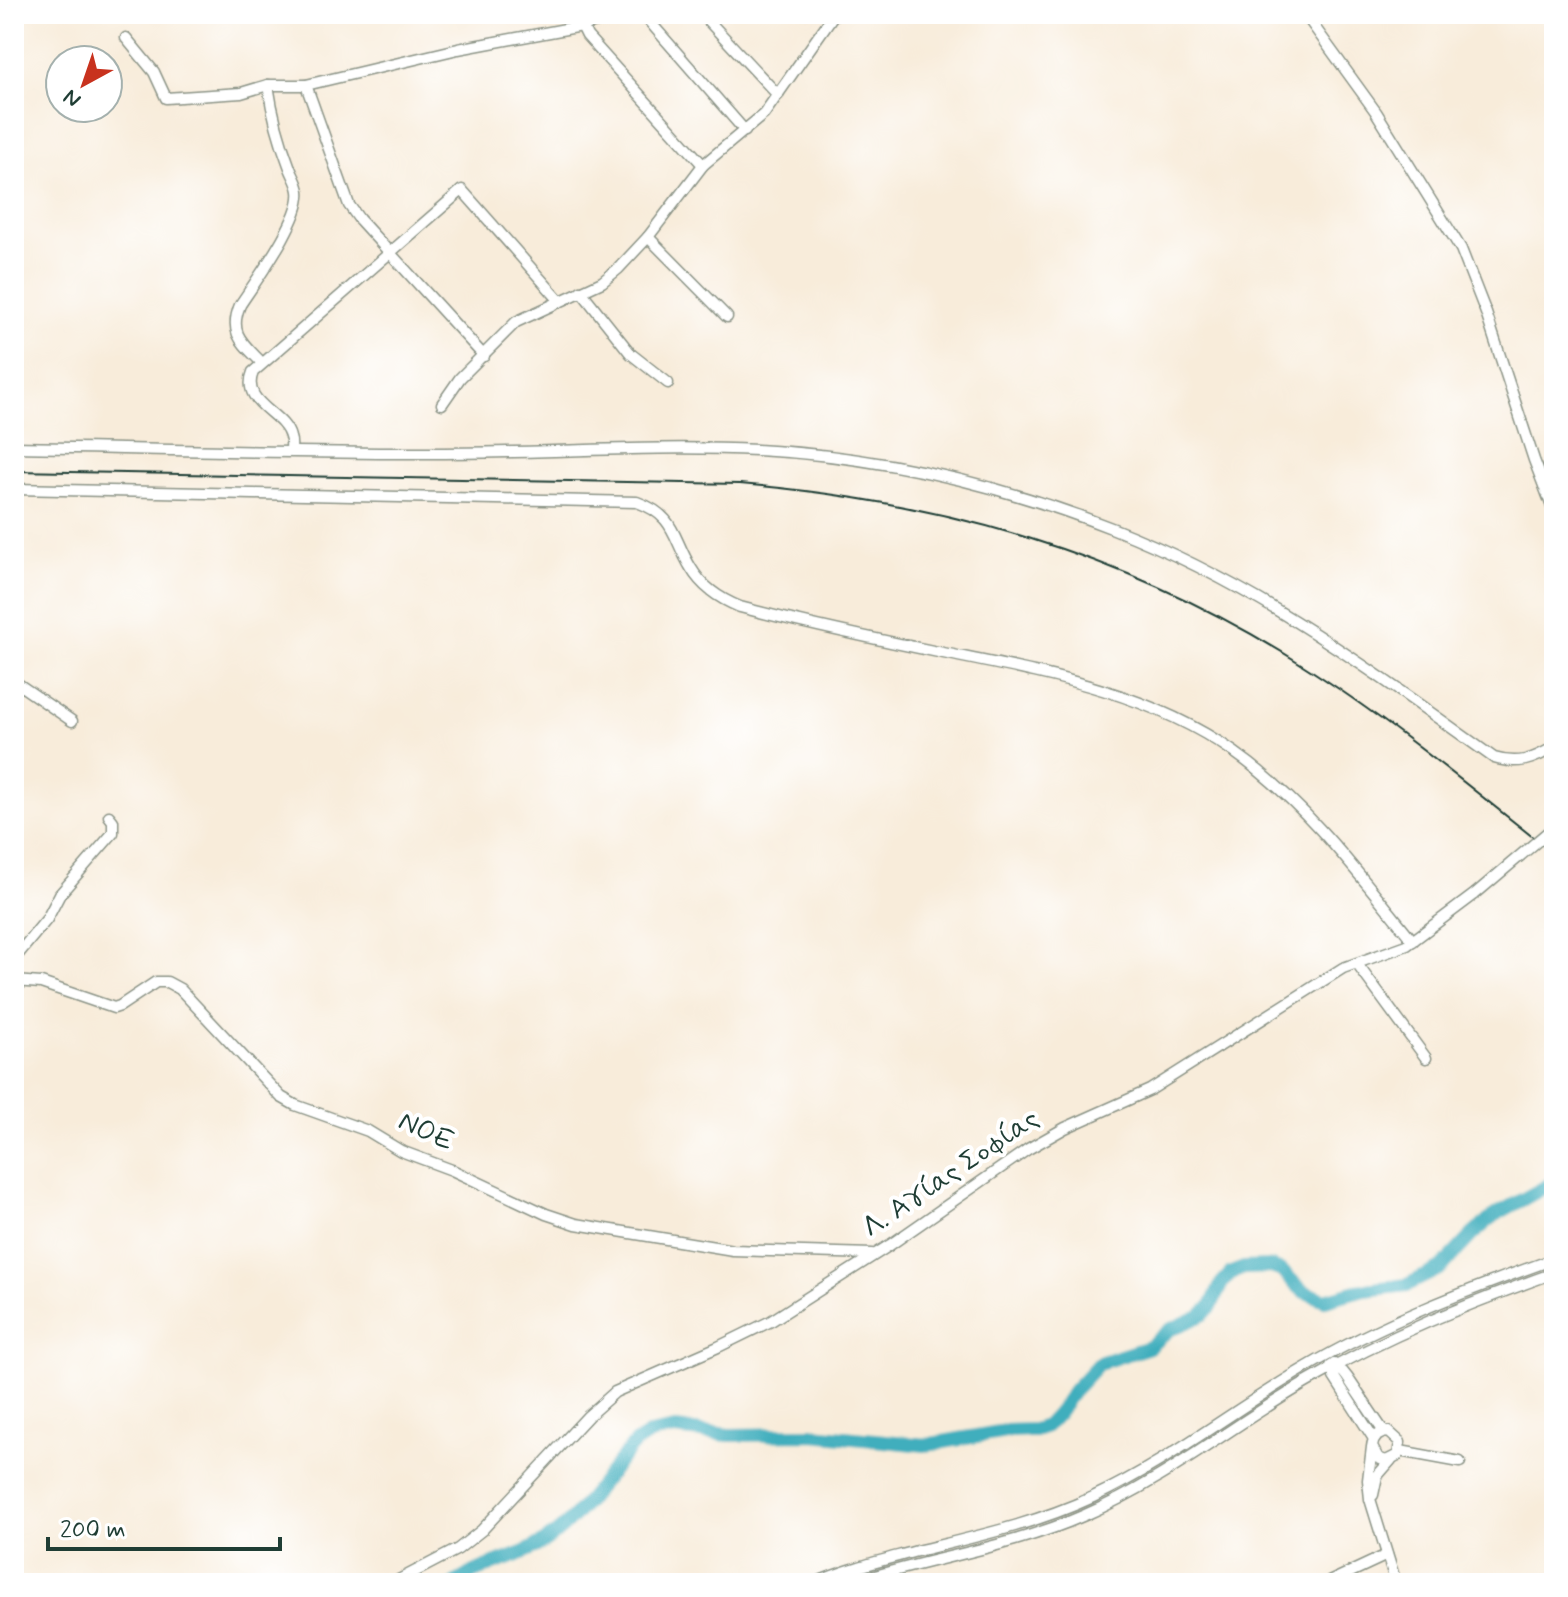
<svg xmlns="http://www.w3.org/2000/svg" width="1568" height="1597" font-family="Mynerve,sans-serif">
<rect width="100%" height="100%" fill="#fff"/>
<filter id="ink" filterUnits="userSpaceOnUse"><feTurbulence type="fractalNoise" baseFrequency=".0125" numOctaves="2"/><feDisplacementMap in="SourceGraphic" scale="16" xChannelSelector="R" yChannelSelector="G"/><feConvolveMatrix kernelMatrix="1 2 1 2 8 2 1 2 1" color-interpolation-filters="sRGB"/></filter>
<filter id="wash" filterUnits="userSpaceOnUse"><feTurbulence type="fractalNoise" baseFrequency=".006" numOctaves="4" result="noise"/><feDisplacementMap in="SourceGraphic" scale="32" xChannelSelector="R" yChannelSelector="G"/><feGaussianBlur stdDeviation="1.8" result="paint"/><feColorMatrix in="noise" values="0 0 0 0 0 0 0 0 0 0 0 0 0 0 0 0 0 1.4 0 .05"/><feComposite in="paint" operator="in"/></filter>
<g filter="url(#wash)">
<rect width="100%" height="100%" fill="#f8ecda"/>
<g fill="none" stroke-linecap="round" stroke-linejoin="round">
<path stroke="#3faebd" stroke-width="14" d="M456,1583C484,1563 519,1559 547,1540C579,1519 608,1472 635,1443L649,1434L675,1429L729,1435L813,1434L926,1445L1005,1431L1034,1430L1046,1426L1058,1413L1074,1390L1099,1363L1149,1347L1169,1330L1202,1315L1211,1306L1222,1283L1231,1273L1244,1268L1271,1267L1282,1271L1303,1291L1325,1300L1357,1291L1407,1285L1441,1268L1472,1235L1495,1215L1554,1182"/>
</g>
</g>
<g filter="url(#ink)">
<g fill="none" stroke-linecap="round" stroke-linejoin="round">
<defs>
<g id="minor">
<path d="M643,14L745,131"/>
<path d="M702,14L778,95"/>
<path d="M1305,14L1376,112L1461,249L1486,313L1534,460L1554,512"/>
<path d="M1533,14H1534"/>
<path d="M582,26L587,36L703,165"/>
<path d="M126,38L154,72L166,98L241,93L268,85H306L458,49L582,26L625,14"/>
<path d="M306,85L349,205L359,219L484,356"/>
<path d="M648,237L727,317"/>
<path d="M581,291L631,354L668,383"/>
<path d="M262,363C243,343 228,334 240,305C255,282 303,217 299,191C298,183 293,176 290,168C280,142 272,113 268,85"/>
<path d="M442,404L460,378L516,322L602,282L618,269L648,237L703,165L764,114L834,14"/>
<path d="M14,447C157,449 301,454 444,453C548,453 653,445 757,450C879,456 1000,484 1114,529C1259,586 1369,669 1494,758C1518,765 1533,760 1554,747"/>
<path d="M291,451C291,446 292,442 290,437C284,412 240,404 253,372L462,190L560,301"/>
<path d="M14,489L637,502C676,516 672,537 691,568C702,587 720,599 740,607C808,625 879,640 948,654C1047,674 1149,692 1234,752C1305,802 1359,874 1413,941"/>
<path d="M14,681L72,721"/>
<path d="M14,959L47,919L60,894L113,833V821L109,816"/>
<path d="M1357,964L1426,1058"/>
<path d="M14,981L41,983L114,1008L120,1006L156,982H167L180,989L281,1097L295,1105L368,1131L401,1151L452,1170L546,1214L576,1224L733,1250L872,1254"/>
<path d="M1334,1364V1377L1374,1439"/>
<path d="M1331,1366L1343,1372L1347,1377L1384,1432"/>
<path d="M1372,1447L1378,1458L1386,1461L1398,1455L1400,1442L1389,1432C1379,1432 1373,1437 1372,1447L1368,1480L1370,1499L1396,1583"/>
<path d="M1400,1451L1460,1462"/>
<path d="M1373,1495L1377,1476L1391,1460"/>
<path d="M393,1583L458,1549L482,1530L588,1416L615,1392L718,1347L771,1321L890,1245L1028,1149L1065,1128L1150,1090L1343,968L1407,945L1475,894"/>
<path d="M815,1583C847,1569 880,1561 913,1552C974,1537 1035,1524 1093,1497C1168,1462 1233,1410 1305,1368C1383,1322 1468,1290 1554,1259"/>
<path d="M852,1583C929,1558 1011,1548 1085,1515C1166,1480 1234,1424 1309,1381C1387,1336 1470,1303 1554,1273"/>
<path d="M1327,1583L1387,1555"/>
</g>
</defs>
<use href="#minor" stroke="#8c9487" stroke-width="13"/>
<use href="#minor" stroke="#fff" stroke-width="10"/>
<path stroke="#1f3d34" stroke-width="2" d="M14,471L740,484C942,501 1125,553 1298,662C1388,719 1471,788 1554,854"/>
<defs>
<path id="minor-bridge" d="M1475,894L1554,827"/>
</defs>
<use href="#minor-bridge" stroke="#8c9487" stroke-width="13" stroke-linecap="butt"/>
<use href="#minor-bridge" stroke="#fff" stroke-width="10"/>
</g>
</g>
<g text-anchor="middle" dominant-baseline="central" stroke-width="8" stroke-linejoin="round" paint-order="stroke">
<g font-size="28" fill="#1f3d34" stroke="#fff">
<text transform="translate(426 1132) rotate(25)">NOE</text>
<text transform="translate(951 1174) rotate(-34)">Λ. Αγίας Σοφίας</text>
</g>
</g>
<rect width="1568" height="1597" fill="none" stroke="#fff" stroke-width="48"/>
<g transform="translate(84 84) rotate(220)"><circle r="38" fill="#ffffff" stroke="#a5b1ae" stroke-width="2"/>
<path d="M0-6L14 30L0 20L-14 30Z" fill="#c8321e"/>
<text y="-12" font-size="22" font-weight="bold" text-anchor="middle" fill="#1f3d34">N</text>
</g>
<path d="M48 1537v12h232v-12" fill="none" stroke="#1f3d34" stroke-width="4"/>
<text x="60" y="1537" font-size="24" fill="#1f3d34" stroke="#ffffff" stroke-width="6" paint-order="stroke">200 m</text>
</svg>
